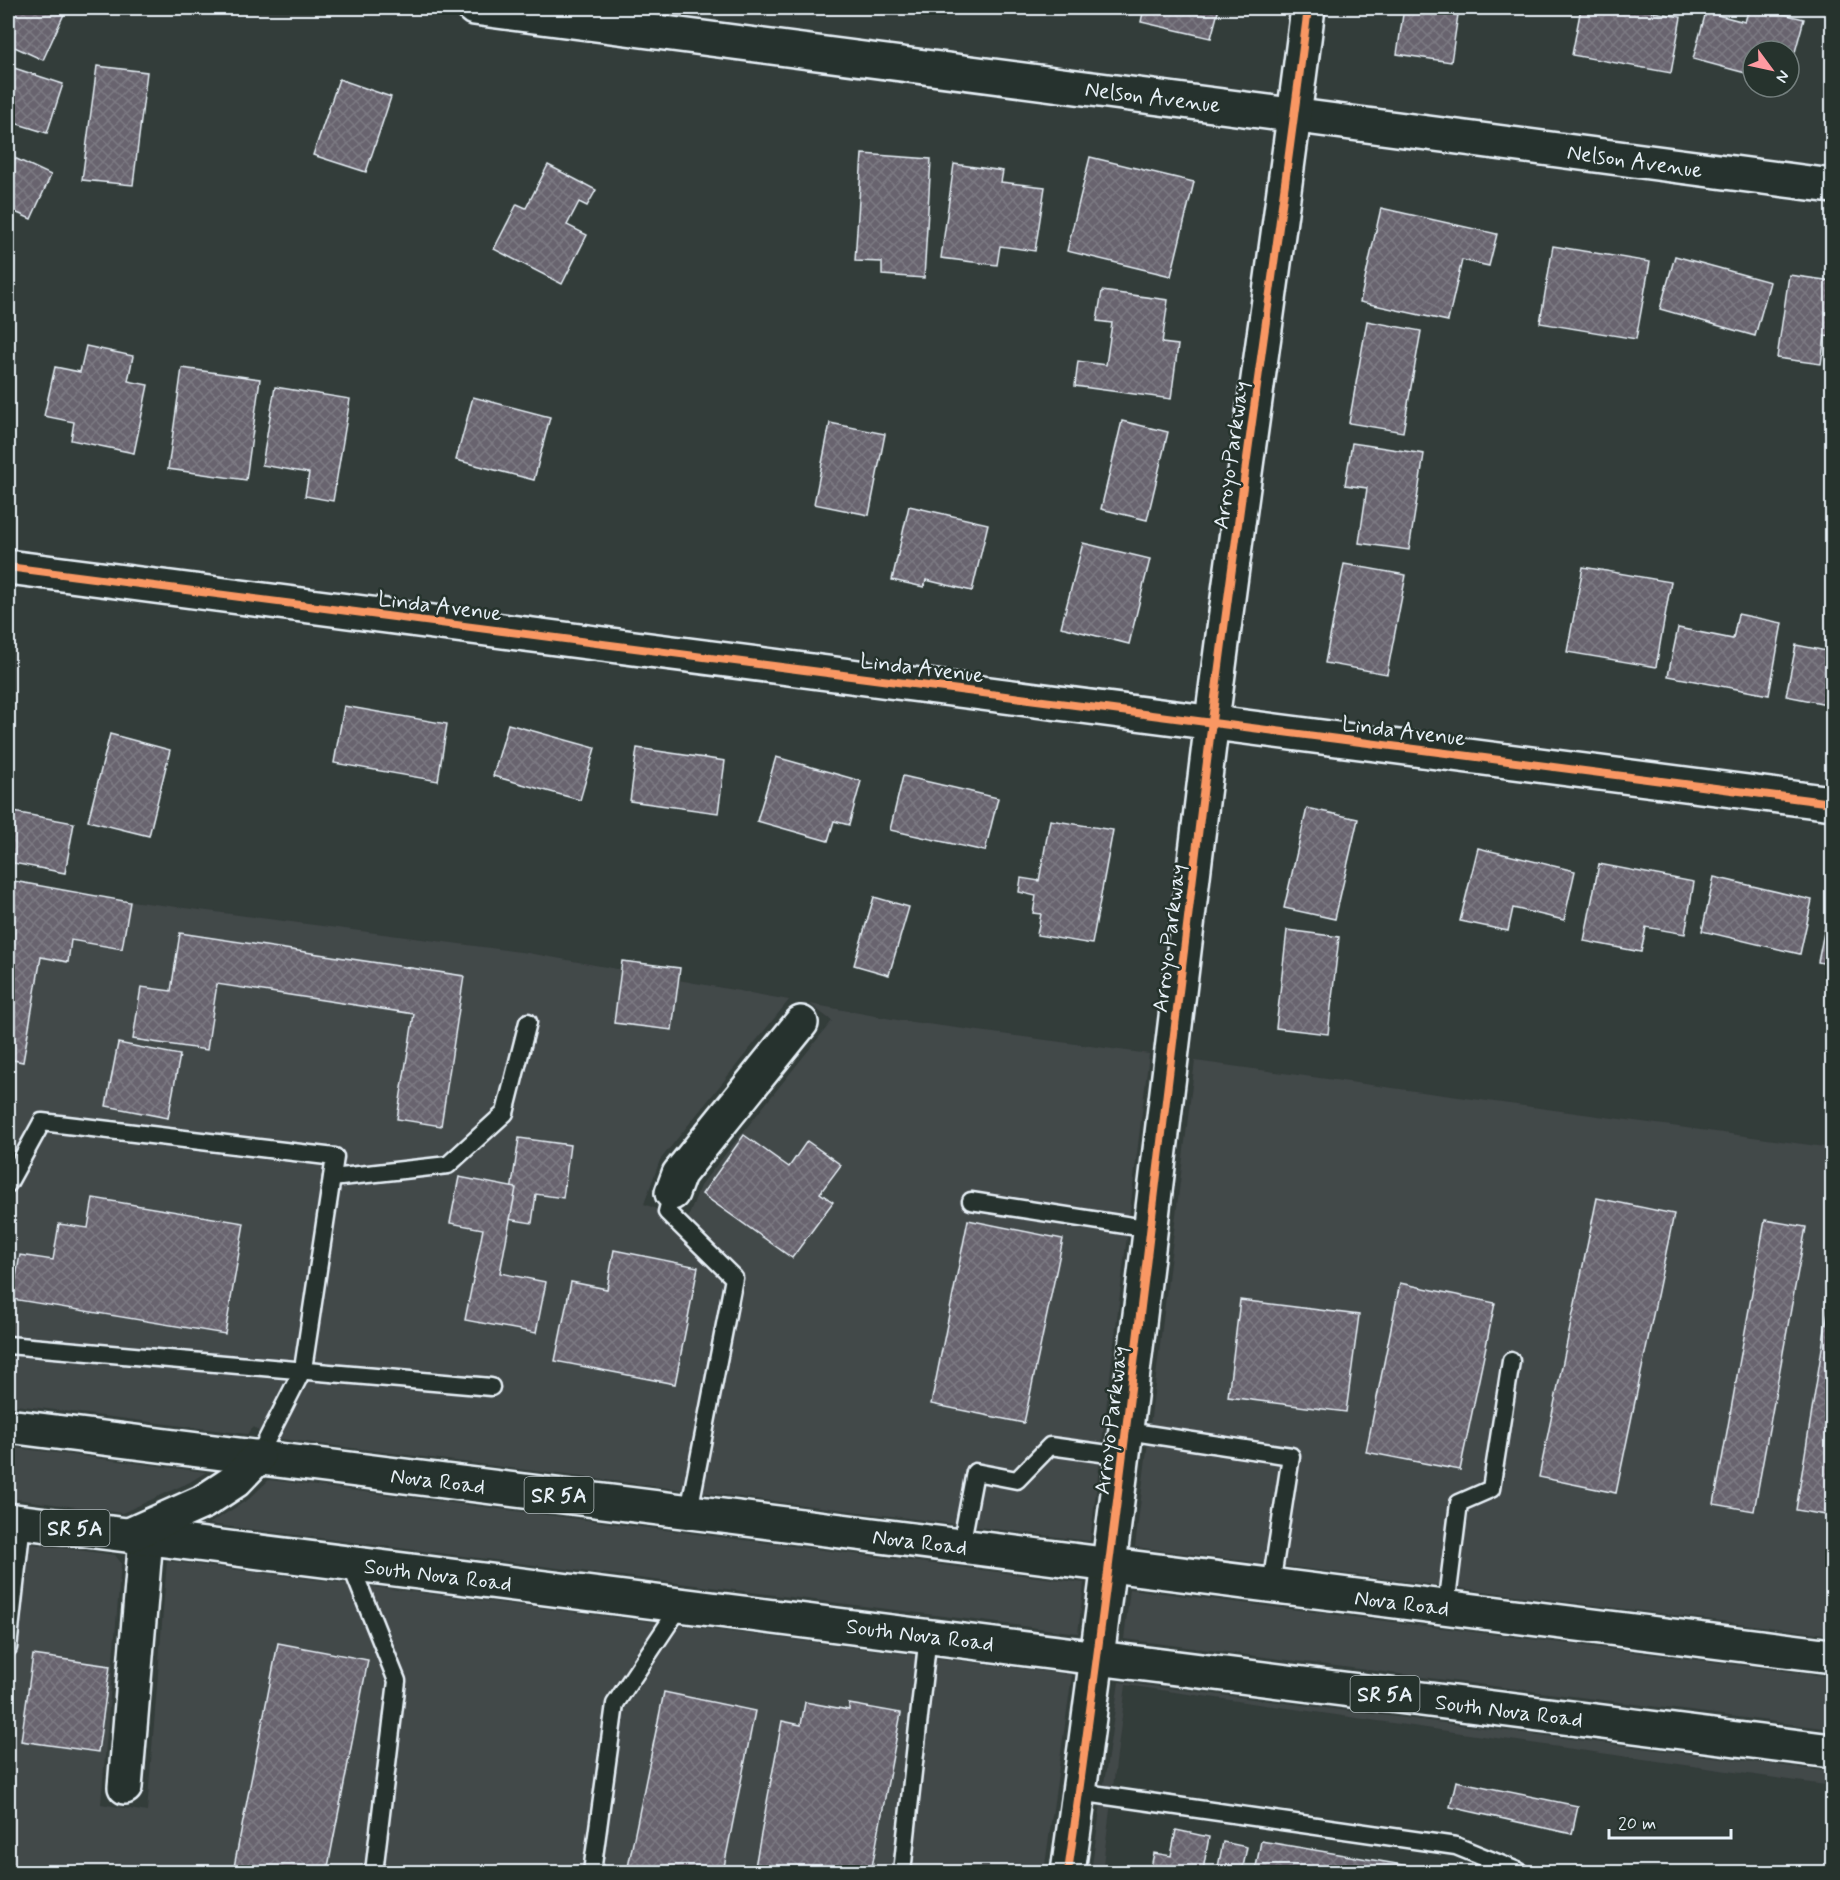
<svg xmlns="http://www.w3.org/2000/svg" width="1840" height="1880" font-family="Mynerve,sans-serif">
  <defs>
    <pattern id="building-cross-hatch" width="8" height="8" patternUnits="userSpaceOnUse" patternTransform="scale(1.5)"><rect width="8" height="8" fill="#67636e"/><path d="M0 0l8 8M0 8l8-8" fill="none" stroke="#7d7a83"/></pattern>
  </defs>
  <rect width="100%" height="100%" fill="#333d3a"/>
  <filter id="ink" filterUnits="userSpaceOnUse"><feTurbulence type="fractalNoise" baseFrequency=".0167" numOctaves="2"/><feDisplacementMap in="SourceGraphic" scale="12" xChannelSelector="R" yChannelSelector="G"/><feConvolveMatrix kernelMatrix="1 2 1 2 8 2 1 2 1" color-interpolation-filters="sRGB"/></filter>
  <g filter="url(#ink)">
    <g fill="#43484a">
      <path d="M8,885L528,953L789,1000L660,1160L644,1204L687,1221L700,1186L832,1021L810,1004L897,1020L1149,1054L1090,1541L266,1437L254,1427L247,1434L8,1404Z"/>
      <path d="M1195,1061L1832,1148V1635L1135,1547Z"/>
      <path d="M8,1447L206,1472L190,1482L122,1513L8,1498Z"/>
      <path d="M269,1480L1084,1583L1078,1633L209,1524L249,1499Z"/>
      <path d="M8,1541L115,1555L121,1563L101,1804L147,1812L167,1561L1072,1675L1044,1872H8Z"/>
      <path d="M1130,1589L1832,1677V1729L1124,1639Z"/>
      <path d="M1119,1682L1832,1772V1786L1126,1685L1102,1872H1091Z"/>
    </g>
    <g fill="url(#building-cross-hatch)" stroke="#e8f1f8" stroke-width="1.5">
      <path d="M8,8H55L65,12L43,60L8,44Z"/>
      <path d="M1144,8H1219L1211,38L1141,22Z"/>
      <path d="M1404,8H1459L1451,62L1397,54Z"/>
      <path d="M1581,8H1631L1681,17L1671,73L1572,55Z"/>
      <path d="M1749,8H1759L1804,19L1789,74V51H1753V75L1693,59L1706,12L1745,22Z"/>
      <path d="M8,66L63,84L47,133L8,121Z"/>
      <path d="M97,66L147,72L133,185L82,180Z"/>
      <path d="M339,79L391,97L366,172L313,155Z"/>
      <path d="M862,154L931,159L924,278L882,275V262L855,261Z"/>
      <path d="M8,155L51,175L31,219L8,209Z"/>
      <path d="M1090,157L1194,182L1171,276L1067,251Z"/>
      <path d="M954,164L1003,171L1001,182L1045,187L1035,251L1000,246L997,265L941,258Z"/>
      <path d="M548,165L596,190L587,206L579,202L567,225L587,235L562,284L494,249L517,204L526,208Z"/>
      <path d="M1381,208L1497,234L1489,266L1462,260L1448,321L1360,302Z"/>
      <path d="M1553,246L1650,262L1636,339L1540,323Z"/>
      <path d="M1675,256L1770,282L1755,336L1660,309Z"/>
      <path d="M1789,275L1832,281V337L1825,336L1821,364L1777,358Z"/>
      <path d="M1102,291L1168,300L1162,343L1178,345L1171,399L1075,386L1078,361L1106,365L1112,323L1097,321Z"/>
      <path d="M1367,321L1421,331L1403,432L1349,423Z"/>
      <path d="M86,346L133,356L128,381L148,385L134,453L71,440L74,422L44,416L55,367L80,372Z"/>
      <path d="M182,368L260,379L246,480L168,469Z"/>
      <path d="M275,387L350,399L333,501L305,496L309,473L262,465Z"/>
      <path d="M473,397L550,417L534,480L456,460Z"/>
      <path d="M1122,421L1168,432L1147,520L1101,509Z"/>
      <path d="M830,423L885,434L869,515L814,504Z"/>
      <path d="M1352,443L1424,454L1409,550L1359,543L1367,488L1345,485Z"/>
      <path d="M909,506L988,524L972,591L926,580L924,587L892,580Z"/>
      <path d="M1083,543L1150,559L1129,644L1061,627Z"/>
      <path d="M1344,564L1406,575L1387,674L1325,663Z"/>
      <path d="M1583,567L1671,582L1656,667L1567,652Z"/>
      <path d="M1738,614L1782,623L1769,695L1668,676L1678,628L1733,639Z"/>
      <path d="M1796,645L1832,652V705L1786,696Z"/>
      <path d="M344,706L447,724L438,781L334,763Z"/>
      <path d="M508,724L595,748L580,800L493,776Z"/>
      <path d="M110,734L170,750L149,836L88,821Z"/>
      <path d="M637,748L725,761L718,813L630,801Z"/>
      <path d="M776,757L861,781L849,825L834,821L828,841L757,821Z"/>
      <path d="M903,776L998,798L985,851L890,830Z"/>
      <path d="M1307,808L1358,819L1335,919L1284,908Z"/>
      <path d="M8,811L74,823L65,873L8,862Z"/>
      <path d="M1050,820L1113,830L1092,944L1037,935L1041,914L1033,913L1036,896L1019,892L1021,878L1039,881Z"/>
      <path d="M1478,848L1575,871L1564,920L1513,908L1508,931L1460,921Z"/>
      <path d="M1599,864L1694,882L1685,934L1646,927L1641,952L1584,941Z"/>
      <path d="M1714,877L1812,900L1800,954L1702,931Z"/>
      <path d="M8,880L130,902L122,949L71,940L68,962L41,957L23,1062L8,1059Z"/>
      <path d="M874,897L909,907L889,975L854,965Z"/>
      <path d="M1831,897H1832V965L1818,962Z"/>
      <path d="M1287,930L1339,937L1328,1034L1276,1028Z"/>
      <path d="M180,933L464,976L441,1126L397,1119L414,1014L217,984L207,1050L133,1039L141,987L171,991Z"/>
      <path d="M622,961L680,968L672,1030L614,1023Z"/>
      <path d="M118,1043L180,1055L168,1118L106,1106Z"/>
      <path d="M744,1135L789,1167L807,1141L841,1165L820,1193L833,1202L792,1258L702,1194Z"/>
      <path d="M519,1138L570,1145L563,1198L536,1194L532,1223L507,1219Z"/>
      <path d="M459,1177L516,1188L500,1273L546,1282L536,1333L465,1320L483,1229L450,1223Z"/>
      <path d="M93,1198L244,1223L225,1334L12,1299L20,1255L53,1260L59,1224L88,1228Z"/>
      <path d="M1597,1198L1674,1214L1616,1493L1539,1477Z"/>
      <path d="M968,1220L1063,1239L1024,1423L931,1404Z"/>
      <path d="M1765,1220L1806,1227L1754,1511L1714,1504Z"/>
      <path d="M614,1250L698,1267L675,1384L555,1361L571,1282L607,1289Z"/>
      <path d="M1400,1283L1495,1303L1460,1470L1366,1452Z"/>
      <path d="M1832,1286V1516L1796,1510Z"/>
      <path d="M1240,1300L1359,1315L1346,1412L1228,1397Z"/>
      <path d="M278,1643L368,1660L327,1872H233Z"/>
      <path d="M33,1655L110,1666L98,1752L21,1741Z"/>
      <path d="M664,1692L755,1711L723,1872H627Z"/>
      <path d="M805,1702L849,1710V1704L901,1713L871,1872H754L782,1721L801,1725Z"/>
      <path d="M1456,1781L1578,1806L1572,1834L1450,1807Z"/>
      <path d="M1176,1830L1209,1837L1203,1870L1216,1872H1150L1154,1853L1171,1856Z"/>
      <path d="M1261,1841L1444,1872H1255Z"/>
      <path d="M1223,1842L1247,1847L1242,1872H1217Z"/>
    </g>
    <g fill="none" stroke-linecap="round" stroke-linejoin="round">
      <g stroke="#e8f1f8" stroke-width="21">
        <g id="lane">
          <path d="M332,1178L448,1165L505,1113L528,1022"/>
          <path d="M8,1184L42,1122L335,1157L303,1369L258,1457"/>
          <path d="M672,1193L667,1212L734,1278L689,1511"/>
          <path d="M971,1201L1151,1229"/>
          <path d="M8,1345L491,1387"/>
          <path d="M1127,1431L1291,1456L1271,1585"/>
          <path d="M961,1546L975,1472L1017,1480L1050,1446L1123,1456"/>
          <path d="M350,1563L397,1681L374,1872"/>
          <path d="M1446,1607L1459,1503L1491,1489L1511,1361"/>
          <path d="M8,1648L22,1522"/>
          <path d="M1079,1792L1456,1846L1520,1872"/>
          <path d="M592,1872L615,1704L681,1605"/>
          <path d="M902,1872L928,1635"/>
        </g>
      </g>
      <g stroke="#e8f1f8" stroke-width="38">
        <g id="street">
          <path d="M474,8L1832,186"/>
          <path d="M8,567L1832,803"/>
          <path d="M672,1193L679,1174L801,1023"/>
          <path d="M125,1787L146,1537"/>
          <path d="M1068,1872C1121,1492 1164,1110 1211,729C1241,488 1278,248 1308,8"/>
        </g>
      </g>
      <g stroke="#e8f1f8" stroke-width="38">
        <g id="primary">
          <path d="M8,1426L1832,1656"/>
          <path d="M8,1520L1832,1751"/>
          <path d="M129,1535L203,1502L235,1481L258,1457"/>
        </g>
      </g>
      <use href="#lane" stroke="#26332d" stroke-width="16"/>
      <use href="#street" stroke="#26332d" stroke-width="33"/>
      <use href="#primary" stroke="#26332d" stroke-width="33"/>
      <g stroke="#26332d" stroke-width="11">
        <g id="cycleway">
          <path d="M8,567L1832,803"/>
          <path d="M1068,1872C1121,1492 1164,1110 1211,729C1241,488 1278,248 1308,8"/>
        </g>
      </g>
      <use href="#cycleway" stroke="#f99763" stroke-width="8"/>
    </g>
  </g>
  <g text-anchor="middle" stroke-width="5" stroke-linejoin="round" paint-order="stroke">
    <g fill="#26332d" stroke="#aeb8bb" stroke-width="1.5">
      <rect x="524.5" y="1477" width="69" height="36" rx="4.5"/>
      <rect x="40.5" y="1510" width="69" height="36" rx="4.5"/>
      <rect x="1350.5" y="1676" width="69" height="36" rx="4.5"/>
    </g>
    <g font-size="21" font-weight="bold" fill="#e8f1f8">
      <text x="559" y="1502">SR 5A</text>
      <text x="75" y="1535">SR 5A</text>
      <text x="1385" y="1701">SR 5A</text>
    </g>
    <g font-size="22" fill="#e8f1f8" stroke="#26332d">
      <text transform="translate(1153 96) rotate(7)" y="8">Nelson Avenue</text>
      <text transform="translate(1635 160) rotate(8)" y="8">Nelson Avenue</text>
      <text transform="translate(1230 455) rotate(-82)" y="8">Arroyo Parkway</text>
      <text transform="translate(440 605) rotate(7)" y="8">Linda Avenue</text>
      <text transform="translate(922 667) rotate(7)" y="8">Linda Avenue</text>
      <text transform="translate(1404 730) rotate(7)" y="8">Linda Avenue</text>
      <text transform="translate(1168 938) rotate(-83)" y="8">Arroyo Parkway</text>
      <text transform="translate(1110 1420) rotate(-83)" y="8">Arroyo Parkway</text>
      <text transform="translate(438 1480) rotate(7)" y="8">Nova Road</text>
      <text transform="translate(920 1541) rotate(7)" y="8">Nova Road</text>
      <text transform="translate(438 1574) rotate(7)" y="8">South Nova Road</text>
      <text transform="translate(1402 1602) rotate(7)" y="8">Nova Road</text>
      <text transform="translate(920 1634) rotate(7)" y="8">South Nova Road</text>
      <text transform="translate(1509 1710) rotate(7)" y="8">South Nova Road</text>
    </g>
  </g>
  <rect width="1840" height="1880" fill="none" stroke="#26332d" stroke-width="30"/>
  <rect x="15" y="15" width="1810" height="1850" fill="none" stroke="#e8f1f8" stroke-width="2" filter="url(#ink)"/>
  <g transform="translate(1771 69) rotate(123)"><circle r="28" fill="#26332d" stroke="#747f7e" stroke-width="1.5"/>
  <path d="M0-4.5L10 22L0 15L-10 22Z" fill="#ff9aa2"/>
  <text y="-9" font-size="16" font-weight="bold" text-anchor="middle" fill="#e8f1f8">N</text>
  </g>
  <path d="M1609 1829v9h122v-9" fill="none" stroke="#e8f1f8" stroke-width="3"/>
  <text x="1618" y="1829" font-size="18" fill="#e8f1f8" stroke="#26332d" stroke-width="4.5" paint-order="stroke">20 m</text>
</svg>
